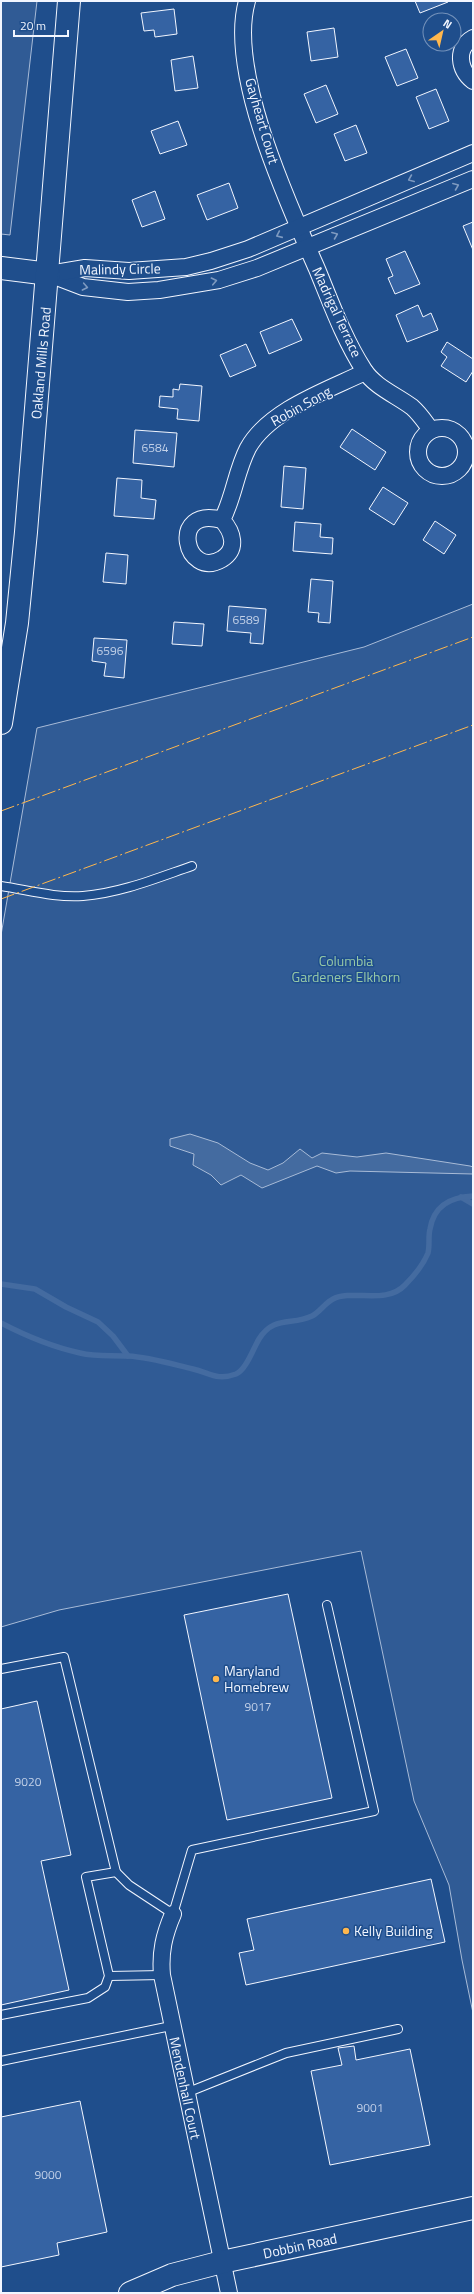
<svg xmlns="http://www.w3.org/2000/svg" width="474" height="2294" font-family="'Titillium Web',sans-serif">
  <rect width="100%" height="100%" fill="#1f4e8c"/>
  <g fill="#305b95" stroke="#a8bbd7">
    <path d="M1,1H37L10,235L1,234Z"/>
    <path d="M473,604V2013L462,1960L449,1885L414,1801L361,1551L59,1610L1,1627V935L37,728L364,647Z"/>
  </g>
  <path fill="#446ba0" stroke="#a8bbd7" d="M190,1134L218,1143L250,1163L268,1170L283,1163L300,1149L312,1158L322,1153L357,1157L386,1153L470,1166L473,1167V1174L350,1171L336,1173L317,1166L262,1188L241,1175L221,1185L211,1175L193,1165L194,1154L170,1146V1139Z"/>
  <g fill="none" stroke-linecap="round" stroke-linejoin="round">
    <g stroke="#446ba0" stroke-width="5.5">
      <path d="M461,1197L473,1204"/>
      <path d="M1,1284L35,1289L66,1307L98,1322L113,1336L128,1356"/>
      <path d="M1,1323C26,1336 52,1347 80,1353C96,1357 111,1355 128,1356C149,1357 172,1364 193,1369C210,1373 217,1381 236,1374C246,1370 253,1349 259,1339C274,1315 292,1326 312,1316C320,1312 325,1303 333,1299C353,1289 386,1305 405,1285C414,1276 423,1265 428,1253C430,1245 428,1236 430,1229C434,1205 451,1197 473,1196"/>
    </g>
  </g>
  <g fill="#3563a3" stroke="#f2f6ff">
    <path d="M415,1H447L448,2L420,13Z"/>
    <path d="M174,9L177,34L155,37L154,30L144,31L141,13Z"/>
    <path d="M334,28L338,57L311,61L307,32Z"/>
    <path d="M406,49L418,78L397,86L385,57Z"/>
    <path d="M193,56L198,88L175,91L171,60Z"/>
    <path d="M326,85L338,114L316,123L304,94Z"/>
    <path d="M436,89L449,121L429,129L416,97Z"/>
    <path d="M178,121L187,145L160,154L151,131Z"/>
    <path d="M356,125L367,153L345,161L334,134Z"/>
    <path d="M229,183L238,208L207,220L197,195Z"/>
    <path d="M155,191L165,219L142,227L132,200Z"/>
    <path d="M473,222V250L463,226Z"/>
    <path d="M405,251L420,284L395,294L388,278L393,276L386,259Z"/>
    <path d="M418,305L423,317L431,313L438,330L407,342L396,315Z"/>
    <path d="M292,319L302,340L269,354L260,332Z"/>
    <path d="M447,342L473,359V371L466,382L441,366L447,357L441,352Z"/>
    <path d="M246,344L256,366L230,377L220,355Z"/>
    <path d="M180,384L202,386L199,421L177,419L178,409L159,407L160,396L173,397V389L179,390Z"/>
    <path d="M352,429L386,452L375,470L340,447Z"/>
    <path d="M135,430L177,433L174,467L133,463Z"/>
    <path d="M284,466L306,468L303,509L281,507Z"/>
    <path d="M117,478L142,480L141,498L156,500L154,519L114,516Z"/>
    <path d="M383,487L408,503L394,525L369,509Z"/>
    <path d="M435,521L456,535L444,554L423,540Z"/>
    <path d="M295,522L321,524L320,537L333,538L332,554L293,551Z"/>
    <path d="M106,553L128,555L126,584L103,582Z"/>
    <path d="M311,579L333,581L330,623L318,622L319,613L308,612Z"/>
    <path d="M229,606L266,609L263,644L250,643L251,633L227,631Z"/>
    <path d="M174,622L204,624L202,646L172,644Z"/>
    <path d="M94,638L127,640L124,678L104,676L106,663L92,661Z"/>
    <path d="M288,1594L332,1798L227,1820L184,1615Z"/>
    <path d="M37,1701L71,1855L41,1861L69,1990L1,2005V1709Z"/>
    <path d="M431,1879L445,1942L246,1985L239,1953L254,1950L247,1919Z"/>
    <path d="M354,2046L356,2060L410,2049L430,2145L330,2165L311,2071L342,2065L338,2048Z"/>
    <path d="M80,2101L107,2232L57,2243L59,2255L1,2267V2117Z"/>
  </g>
  <g fill="none" stroke-linecap="round" stroke-linejoin="round">
    <g stroke="#f2f6ff" stroke-width="10">
      <g id="lane">
        <path d="M1,886C28,890 55,898 83,896C121,893 157,878 192,866"/>
        <path d="M1,1669L64,1657L116,1872L86,1877L109,1976L105,1987L88,1998L1,2015"/>
        <path d="M116,1872L129,1885L173,1914L192,1850L374,1811L327,1605"/>
        <path d="M109,1976L162,1975"/>
        <path d="M1,2061L171,2026"/>
        <path d="M186,2093L286,2053L398,2029"/>
      </g>
    </g>
    <g stroke="#f2f6ff" stroke-width="18">
      <g id="street">
        <path d="M247,1C227,71 288,203 317,269C331,303 344,339 364,370C375,387 396,395 412,407C420,414 425,422 431,430"/>
        <path d="M473,38C455,48 459,70 473,81"/>
        <path d="M49,274L83,287L128,292L159,290L219,280L257,268L473,179"/>
        <path d="M49,274L85,268L129,271L186,267L211,261L248,249L473,153"/>
        <circle cx="442" cy="452" r="24"/>
        <path d="M222,520C168,505 185,581 222,559C238,549 233,532 222,520C234,497 236,471 248,448C269,410 328,390 365,372"/>
        <path d="M173,1914C164,1935 160,1952 162,1975L229,2293"/>
      </g>
    </g>
    <g stroke="#f2f6ff" stroke-width="24">
      <g id="secondary">
        <path d="M1,268L49,274"/>
        <path d="M1,723L17,623L26,532L69,1"/>
        <path d="M130,2293L172,2275L222,2262L473,2208"/>
      </g>
    </g>
    <use href="#lane" stroke="#1f4e8c" stroke-width="8"/>
    <use href="#street" stroke="#1f4e8c" stroke-width="16"/>
    <use href="#secondary" stroke="#1f4e8c" stroke-width="22"/>
    <g stroke="#ffb74d" stroke-width="1" stroke-dasharray="14 3 2 3" stroke-linecap="butt">
      <path d="M1,811L473,637"/>
      <path d="M1,899L473,725"/>
    </g>
  </g>
  <defs><path id="oneway-chevron" d="M-2-3.5L2.5 0L-2 3.5" fill="none" stroke-width="1.6" stroke-linecap="round" stroke-linejoin="round"/></defs>
  <g stroke="#7e9ac0">
    <use href="#oneway-chevron" transform="translate(411 179) rotate(157)"/>
    <use href="#oneway-chevron" transform="translate(456 186) rotate(-22)"/>
    <use href="#oneway-chevron" transform="translate(279 235) rotate(156)"/>
    <use href="#oneway-chevron" transform="translate(335 235) rotate(-22)"/>
    <use href="#oneway-chevron" transform="translate(214 281) rotate(-12)"/>
    <use href="#oneway-chevron" transform="translate(85 287) rotate(11)"/>
  </g>
  <g fill="#ffb74d" stroke="#1f4e8c" stroke-width="1.5">
    <circle cx="216" cy="1679" r="4"/>
    <circle cx="346" cy="1931" r="4"/>
  </g>
  <g text-anchor="middle" stroke-width="3" stroke-linejoin="round" paint-order="stroke">
    <g font-size="12" fill="#c3d1e8">
      <text x="155" y="452">6584</text>
      <text x="246" y="624">6589</text>
      <text x="110" y="655">6596</text>
      <text x="258" y="1711">9017</text>
      <text x="28" y="1786">9020</text>
      <text x="370" y="2112">9001</text>
      <text x="48" y="2179">9000</text>
    </g>
    <g font-size="14" fill="#f2f6ff" stroke="#1f4e8c">
      <text transform="translate(262 121) rotate(74)" y="5">Gayheart Court</text>
      <text transform="translate(120 269) rotate(-1)" y="5">Malindy Circle</text>
      <text transform="translate(337 312) rotate(65)" y="5">Madrigal Terrace</text>
      <text transform="translate(41 363) rotate(-85)" y="5">Oakland Mills Road</text>
      <text transform="translate(301 406) rotate(-29)" y="5">Robin Song</text>
      <text transform="translate(185 2088) rotate(78)" y="5">Mendenhall Court</text>
      <text transform="translate(300 2246) rotate(-12)" y="5">Dobbin Road</text>
    </g>
    <g font-size="14" fill="#97c8a6" stroke="#1f4e8c">
      <text x="346" y="966">Columbia<tspan x="346" dy="16">Gardeners Elkhorn</tspan></text>
    </g>
    <g font-size="14" fill="#f2f6ff" stroke="#1f4e8c" text-anchor="start">
      <text x="224" y="1676">Maryland<tspan x="224" dy="16">Homebrew</tspan></text>
      <text x="354" y="1936">Kelly Building</text>
    </g>
  </g>
  <rect width="474" height="2294" fill="none" stroke="#f2f6ff" stroke-width="4"/>
  <g transform="translate(442 32) rotate(34)"><circle r="19" fill="#1f4e8c" stroke="#7391ba"/>
  <path d="M0-3L7 15L0 10L-7 15Z" fill="#ffb74d"/>
  <text y="-6" font-size="11" font-weight="bold" text-anchor="middle" fill="#f2f6ff">N</text>
  </g>
  <path d="M14 30v6h54v-6" fill="none" stroke="#f2f6ff" stroke-width="2"/>
  <text x="20" y="30" font-size="12" fill="#f2f6ff" stroke="#1f4e8c" stroke-width="3" paint-order="stroke">20 m</text>
</svg>
